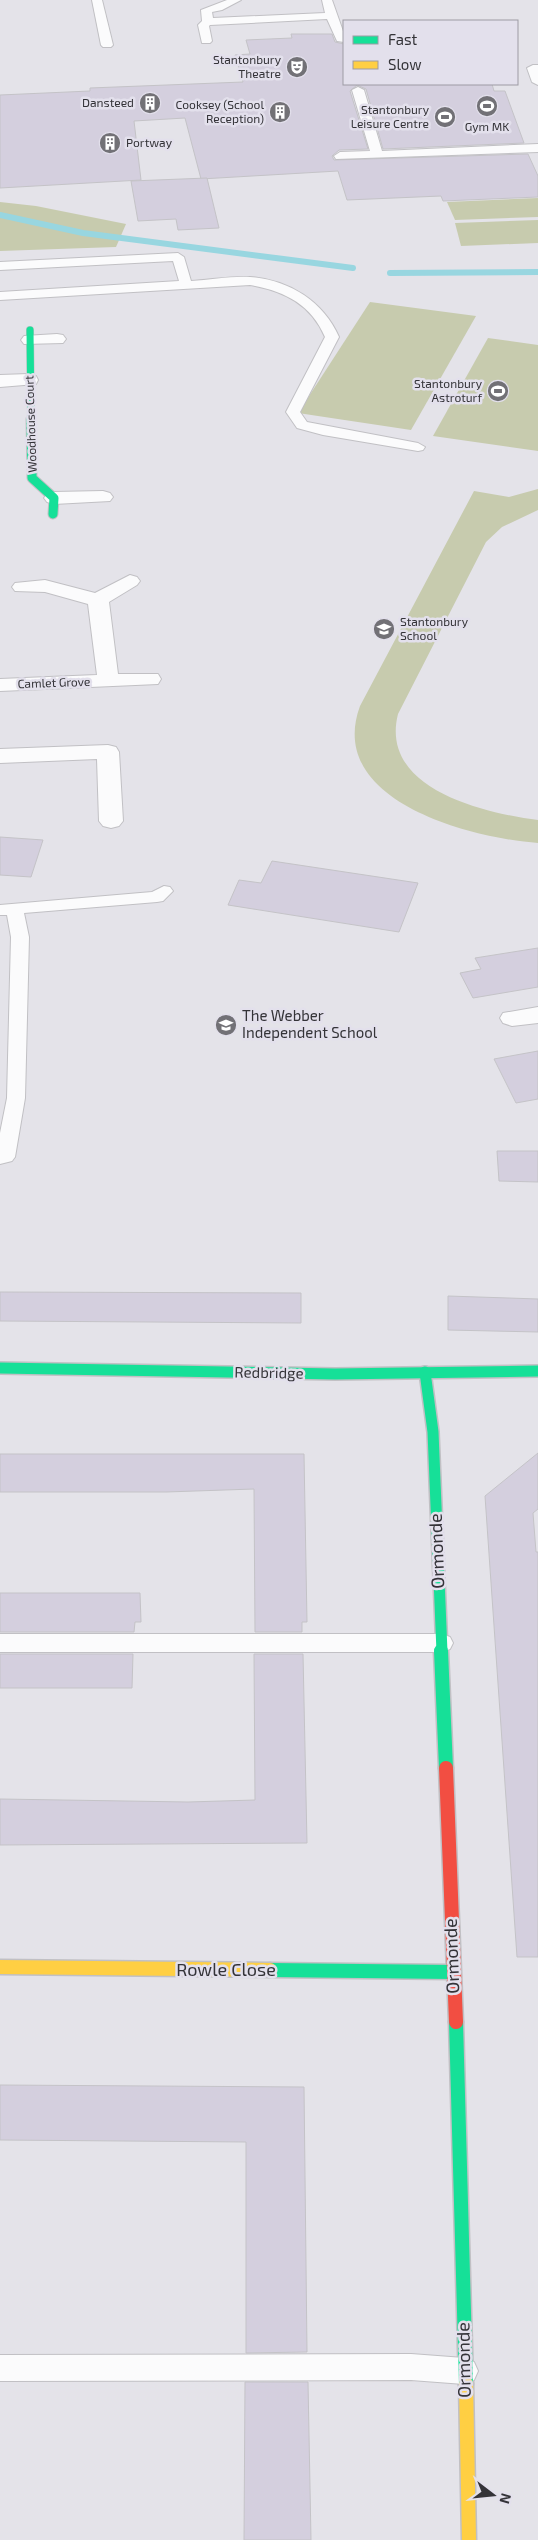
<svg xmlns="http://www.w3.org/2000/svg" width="538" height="2540" font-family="'Exo 2',sans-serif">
  <rect width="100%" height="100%" fill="#e4e3e9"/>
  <g fill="#c7cbae">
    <path d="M538,198V217L455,220L447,202Z"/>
    <path d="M0,202L36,206L126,224L116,247L0,251Z"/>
    <path d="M538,220V243L461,246L455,223Z"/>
    <path d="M370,302L476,316L411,430L298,413Z"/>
    <path d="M488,338L538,345V451L433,436Z"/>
    <path d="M538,489V510L502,527L486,542L398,714C379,789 484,813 538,820V843C471,838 325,801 360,706L474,491L509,497Z"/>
  </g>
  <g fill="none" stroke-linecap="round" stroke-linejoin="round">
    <g stroke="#98d6e0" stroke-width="6">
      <path d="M0,215L83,233L353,268"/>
      <path d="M390,273L538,272"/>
    </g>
  </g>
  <g fill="#d4cfde" stroke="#c4c3c7">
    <path d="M291,34H332L335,42L344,44V84H492L494,91H505L524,143L383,149L366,89L357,85L350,91L368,149L339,150L332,156L334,160L528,154L538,176V197L443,201L441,196L347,200L338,171L201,179L185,118L134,121L141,180L0,188V95L90,91V88L243,82L235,55L250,54L246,40L292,38Z"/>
    <path d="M207,178L219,228L178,230L176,219L138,221L131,181Z"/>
    <path d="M0,837L43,840L31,877L0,875Z"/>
    <path d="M272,861L418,883L399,932L228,905L239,880L261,883Z"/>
    <path d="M538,948V987L473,998L460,973L481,969L475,958Z"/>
    <path d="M538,1051V1099L516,1103L494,1059Z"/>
    <path d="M497,1151H538V1182L499,1181Z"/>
    <path d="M0,1292L301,1293V1323L0,1321Z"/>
    <path d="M448,1296L538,1299V1332L448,1330Z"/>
    <path d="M538,1453V1509L533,1513L536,1552H538V1957H517L485,1496Z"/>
    <path d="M0,1454H304L307,1622H302V1632H255L254,1489L166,1492H0Z"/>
    <path d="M0,1593H140L141,1622H135L134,1632H0Z"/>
    <path d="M0,1654H133L132,1688H0Z"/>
    <path d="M254,1654H303L307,1843L0,1845V1799L188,1802L255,1800Z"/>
    <path d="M0,2085L304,2087L307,2352L246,2353V2142L0,2140Z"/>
    <path d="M245,2382H308L311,2540H244Z"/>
  </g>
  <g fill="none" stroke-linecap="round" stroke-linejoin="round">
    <g stroke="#c1c0c4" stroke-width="2">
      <g id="lane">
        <path d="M92,0H102L113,45L111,47H103L101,45Z"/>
        <path d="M227,0H241L222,10L212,12L213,18L325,13L322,0H332L344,34V42L337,41L327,19L210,25L209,26L212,41L210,43H202L198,25L202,21L201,10Z"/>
        <path d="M533,65H538V85L532,82L527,68Z"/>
        <path d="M358,87L364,90L382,151L538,144V152L336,159L334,156L340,152L370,151L352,90Z"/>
        <path d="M178,253L184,257L191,281C210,280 231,276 250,277C289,280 323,301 339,337L300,412L307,422L418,443L425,447L423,450L418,451L323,435L297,428L286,412L325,337C311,304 284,291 250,285L0,300V292L179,281L173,261L0,270V262Z"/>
        <path d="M164,886L170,887L173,891L163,901L157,902L24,913L29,937L25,1098L15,1157L12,1161L0,1164V1133L7,1098L11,937L7,915H0V905L152,892Z"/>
        <path d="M0,1634H442L450,1637L453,1643L450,1649L442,1652H0Z"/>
        <path d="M411,2354L464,2358L474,2362L478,2371L474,2380L464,2384L411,2380L0,2381V2355Z"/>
      </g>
    </g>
    <g stroke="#c1c0c4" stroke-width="2">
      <g id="street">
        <path d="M57,334L63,335L66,339L63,343L24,344L21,340L24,336Z"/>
        <path d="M29,374L36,376L38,380L36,384L0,387V375Z"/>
        <path d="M103,491L110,493L113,497L110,501L54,504L47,502L44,498L47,494L54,492Z"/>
        <path d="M130,575L137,577L140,581L137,585L109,602L118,674H158L161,679L158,684L0,691V679L97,675L88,604L45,592L15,591L12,587L15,583L45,580L95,593Z"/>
        <path d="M108,745L116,747L119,752L123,821L119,826L111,828L103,826L99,821L97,759L0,763V749Z"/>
        <path d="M538,1007V1023L512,1026L503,1023L500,1018L503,1013Z"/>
      </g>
    </g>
    <g stroke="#c1c0c4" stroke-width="8">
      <path id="fast-far3" d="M30,330L31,420"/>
    </g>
    <g stroke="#c1c0c4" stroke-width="11">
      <path id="fast-far2" d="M31,419L32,478L54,498L53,514"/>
    </g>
    <g stroke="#c1c0c4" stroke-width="14">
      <g id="fast-far1">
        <path d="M0,1368L335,1374L538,1371"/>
        <path d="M425,1372L433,1432L442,1652"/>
      </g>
    </g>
    <g stroke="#c1c0c4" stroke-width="17">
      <g id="fast">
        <path d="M441,1651L446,1768"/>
        <path d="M270,1970L452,1972"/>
        <path d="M456,2022L466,2384"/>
      </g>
    </g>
    <g stroke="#c1c0c4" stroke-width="17">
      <g id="slow">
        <path d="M0,1967L270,1970"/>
        <path d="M466,2384L469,2540"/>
      </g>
    </g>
    <g stroke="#c1c0c4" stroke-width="17">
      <path id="jam" d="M446,1768L456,2022"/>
    </g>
    <use href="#lane" fill="#fbfbfc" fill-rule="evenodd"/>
    <use href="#street" fill="#fbfbfc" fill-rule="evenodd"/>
    <use href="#fast-far3" stroke="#16e098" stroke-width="7"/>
    <use href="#fast-far2" stroke="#16e098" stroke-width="9"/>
    <use href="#fast-far1" stroke="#16e098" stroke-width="11"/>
    <use href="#fast" stroke="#16e098" stroke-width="14"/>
    <use href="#slow" stroke="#ffcf43" stroke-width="14"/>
    <use href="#jam" stroke="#f24e42" stroke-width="14"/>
  </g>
  <defs>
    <g id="theatre-disc" transform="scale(1.125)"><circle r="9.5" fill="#727176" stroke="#e3e0ec"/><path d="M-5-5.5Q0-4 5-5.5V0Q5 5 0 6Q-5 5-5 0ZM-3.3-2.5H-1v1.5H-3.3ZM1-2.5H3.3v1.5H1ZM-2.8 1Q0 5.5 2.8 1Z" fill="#fff"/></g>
    <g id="building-disc" transform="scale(1.125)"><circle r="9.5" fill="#727176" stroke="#e3e0ec"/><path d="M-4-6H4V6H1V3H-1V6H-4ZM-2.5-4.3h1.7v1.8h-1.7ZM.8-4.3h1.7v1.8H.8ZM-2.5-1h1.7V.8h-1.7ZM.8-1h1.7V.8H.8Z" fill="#fff"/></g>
    <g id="stadium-disc" transform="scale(1.125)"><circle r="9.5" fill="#727176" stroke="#e3e0ec"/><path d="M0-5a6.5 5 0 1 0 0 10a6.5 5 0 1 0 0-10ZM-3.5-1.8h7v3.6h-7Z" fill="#fff"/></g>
    <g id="school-disc" transform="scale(1.125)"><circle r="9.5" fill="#727176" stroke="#e3e0ec"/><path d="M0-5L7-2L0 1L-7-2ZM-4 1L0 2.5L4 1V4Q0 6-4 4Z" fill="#fff"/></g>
  </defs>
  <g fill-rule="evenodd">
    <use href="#theatre-disc" x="297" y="67"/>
    <use href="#building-disc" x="150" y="103"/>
    <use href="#stadium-disc" x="487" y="106"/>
    <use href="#building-disc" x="280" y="112"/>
    <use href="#stadium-disc" x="445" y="117"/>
    <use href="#building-disc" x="110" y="143"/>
    <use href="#stadium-disc" x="498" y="391"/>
    <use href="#school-disc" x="384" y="629"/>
    <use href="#school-disc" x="226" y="1025"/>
  </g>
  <g text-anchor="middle" stroke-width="5" stroke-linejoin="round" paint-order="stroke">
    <g font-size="12" fill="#343338" stroke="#e3e0ec" text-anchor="end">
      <text x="281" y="64">Stantonbury<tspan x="281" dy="14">Theatre</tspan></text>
      <text x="134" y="107">Dansteed</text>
      <text x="264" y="109">Cooksey (School<tspan x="264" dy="14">Reception)</tspan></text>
      <text x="429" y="114">Stantonbury<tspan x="429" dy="14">Leisure Centre</tspan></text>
      <text x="487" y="131" text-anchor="middle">Gym MK</text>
      <text x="126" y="147" text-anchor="start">Portway</text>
      <text x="482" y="388">Stantonbury<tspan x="482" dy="14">Astroturf</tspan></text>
      <text x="400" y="626" text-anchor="start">Stantonbury<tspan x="400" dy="14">School</tspan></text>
    </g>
    <g font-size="12" fill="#343338" stroke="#e3e0ec">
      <text transform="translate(31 424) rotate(-92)" y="4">Woodhouse Court</text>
      <text transform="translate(54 683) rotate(-2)" y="4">Camlet Grove</text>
    </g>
    <g font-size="15" fill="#343338" stroke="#e3e0ec" text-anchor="start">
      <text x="242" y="1021">The Webber<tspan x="242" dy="17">Independent School</tspan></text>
    </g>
    <g font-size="15" fill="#343338" stroke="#e3e0ec">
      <text transform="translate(269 1373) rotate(1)" y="5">Redbridge</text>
    </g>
    <g font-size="18" fill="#343338" stroke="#e3e0ec">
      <text transform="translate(437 1551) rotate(-92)" y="6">Ormonde</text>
      <text transform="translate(452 1956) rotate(-92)" y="6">Ormonde</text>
      <text x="226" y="1976">Rowle Close</text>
      <text transform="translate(464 2360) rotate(-91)" y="6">Ormonde</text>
    </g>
  </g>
  <rect x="343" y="20" width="175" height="65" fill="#e3e0ec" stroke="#9d9ba4"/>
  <rect x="353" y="36" width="25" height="8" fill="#16e098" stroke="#9d9ba4"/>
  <text x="388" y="45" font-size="15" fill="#343338">Fast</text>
  <rect x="353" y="61" width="25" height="8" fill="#ffcf43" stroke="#9d9ba4"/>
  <text x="388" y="70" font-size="15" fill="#343338">Slow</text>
  <g transform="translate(493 2495) rotate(106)" stroke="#e3e0ec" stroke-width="4" paint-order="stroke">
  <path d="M0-4L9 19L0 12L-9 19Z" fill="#343338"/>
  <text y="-8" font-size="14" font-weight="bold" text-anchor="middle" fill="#343338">N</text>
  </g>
</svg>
